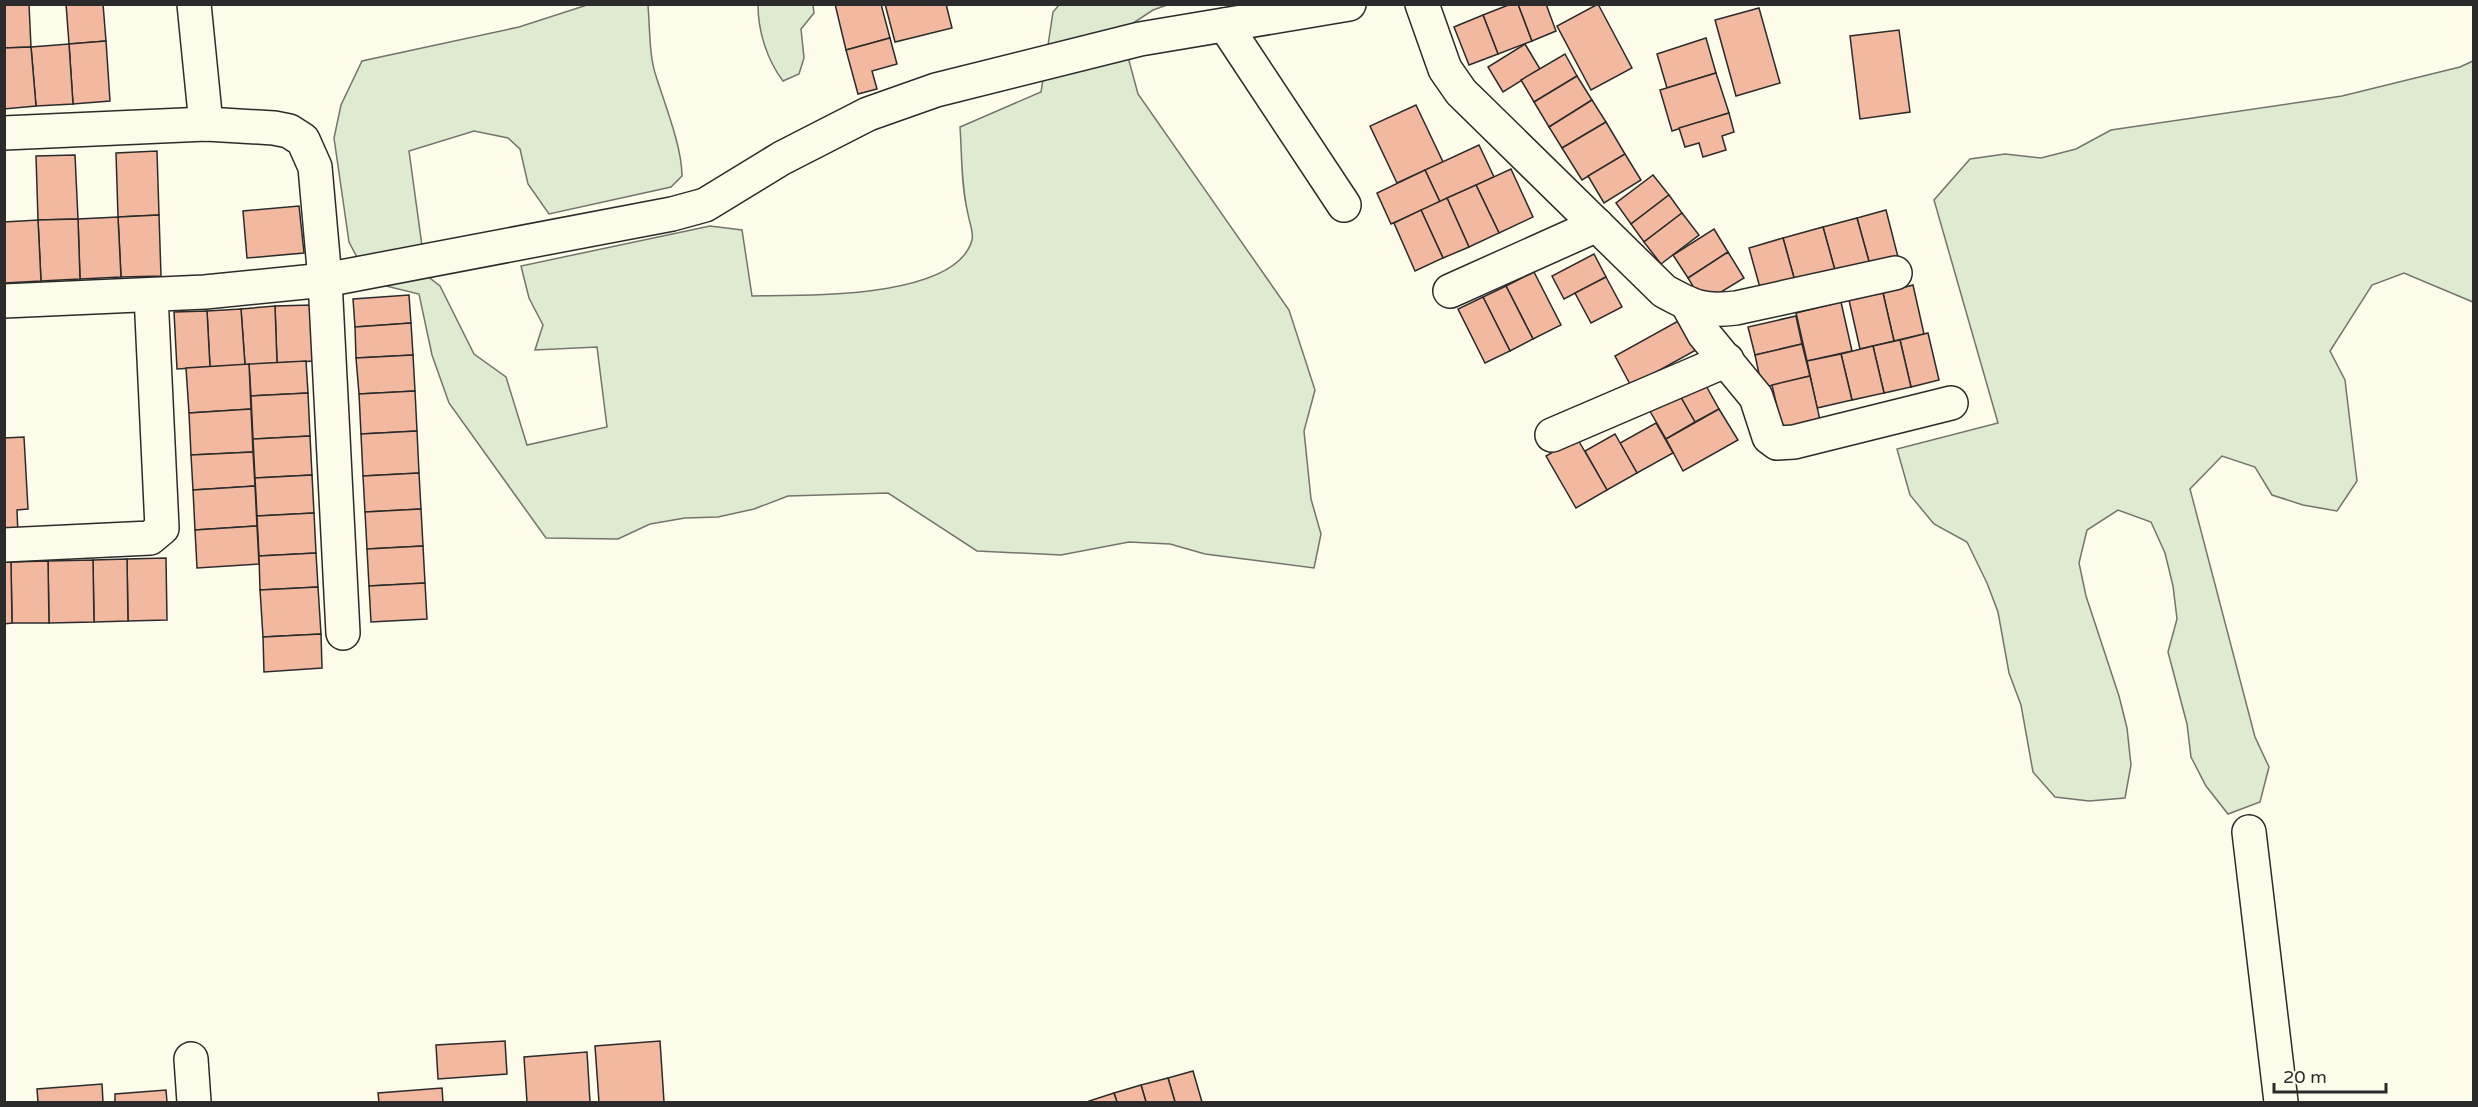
<svg xmlns="http://www.w3.org/2000/svg" width="2478" height="1107" font-family="'Varela Round',sans-serif">
  <rect width="100%" height="100%" fill="#fdfbea"/>
  <g fill="#deebd1" stroke="#74746e" stroke-width="1.5">
    <path d="M587,5H650L648,6C650,28 649,56 656,76C665,105 682,147 682,176L671,187L549,214L528,184L520,149L508,138L474,131L409,151L426,275L440,286L474,354L506,377L527,445L607,427L597,347L535,350L543,325L529,298L521,266L710,226L742,230L752,296C802,295 956,300 972,240C974,233 969,221 968,214C961,186 962,155 960,127L1041,92L1053,12L1059,5H1167L1153,10L1121,31L1138,94L1289,310L1315,390L1304,431L1311,499L1321,534L1314,568L1205,554L1170,544L1129,542L1061,555L977,551L888,493L788,496L754,509L718,517L685,518L650,524L618,539L546,538L449,403L432,355L419,294L370,282L349,242L334,138L341,105L362,61L519,27Z"/>
    <path d="M758,5H813L814,13L801,29L804,58L799,74L783,81C767,60 758,31 758,5Z"/>
    <path d="M2473,61V302L2404,273L2372,285L2330,351L2345,380L2357,481L2337,511L2303,505L2272,495L2255,467L2222,456L2190,489L2255,737L2269,767L2260,802L2228,814L2206,786L2191,757L2187,724L2168,652L2177,619L2173,586L2165,553L2151,522L2118,510L2087,530L2079,563L2086,596L2119,696L2127,728L2131,765L2125,798L2089,801L2055,797L2033,772L2021,705L2009,673L1998,612L1987,583L1967,542L1934,524L1910,495L1897,449L1998,423L1934,200L1970,159L2005,154L2041,158L2076,149L2111,130L2342,96L2460,67Z"/>
  </g>
  <g fill="#f2b8a0" stroke="#2b2b2b" stroke-width="1.5">
    <path d="M4,4H29L31,47L4,48Z"/>
    <path d="M66,4H103L106,41L69,44Z"/>
    <path d="M835,4H881L890,38L846,50Z"/>
    <path d="M885,4H946L952,28L895,42Z"/>
    <path d="M1511,4H1518L1532,41L1498,54L1483,15Z"/>
    <path d="M1518,4H1546L1556,31L1532,41Z"/>
    <path d="M1598,4L1632,68L1591,90L1557,26Z"/>
    <path d="M1759,8L1780,83L1736,96L1715,20Z"/>
    <path d="M1483,15L1498,54L1469,65L1454,27Z"/>
    <path d="M1899,30L1910,112L1860,119L1850,36Z"/>
    <path d="M890,38L897,64L872,71L877,89L858,94L846,50Z"/>
    <path d="M1706,38L1716,73L1667,88L1657,54Z"/>
    <path d="M106,41L110,101L73,104L69,44Z"/>
    <path d="M69,44L73,104L36,106L31,47Z"/>
    <path d="M1525,44L1540,69L1503,92L1488,67Z"/>
    <path d="M31,47L36,106L4,109V48Z"/>
    <path d="M1565,54L1577,76L1534,102L1521,80Z"/>
    <path d="M1716,73L1729,113L1672,131L1660,90Z"/>
    <path d="M1577,76L1592,100L1549,127L1534,102Z"/>
    <path d="M1592,100L1606,122L1562,148L1549,127Z"/>
    <path d="M1416,105L1443,162L1397,183L1370,126Z"/>
    <path d="M1729,113L1734,132L1722,136L1726,150L1703,157L1699,143L1685,147L1679,128Z"/>
    <path d="M1606,122L1625,154L1582,180L1562,148Z"/>
    <path d="M1479,145L1494,177L1440,202L1425,170Z"/>
    <path d="M157,151L159,215L118,217L116,153Z"/>
    <path d="M1625,154L1641,180L1604,203L1588,176Z"/>
    <path d="M75,155L78,219L38,220L36,156Z"/>
    <path d="M1511,169L1533,217L1499,233L1476,185Z"/>
    <path d="M1425,170L1440,202L1391,224L1377,193Z"/>
    <path d="M1653,175L1669,195L1631,224L1616,203Z"/>
    <path d="M1476,185L1499,233L1469,247L1447,198Z"/>
    <path d="M1669,195L1682,213L1644,242L1631,224Z"/>
    <path d="M1447,198L1469,247L1443,258L1421,210Z"/>
    <path d="M299,206L304,253L247,258L243,211Z"/>
    <path d="M1421,210L1443,258L1415,271L1394,223Z"/>
    <path d="M1886,210L1898,257L1870,265L1857,218Z"/>
    <path d="M1682,213L1699,235L1661,264L1644,242Z"/>
    <path d="M159,215L161,276L121,277L118,217Z"/>
    <path d="M118,217L121,277L80,279L78,219Z"/>
    <path d="M1857,218L1870,265L1836,274L1823,227Z"/>
    <path d="M78,219L80,279L41,281L38,220Z"/>
    <path d="M38,220L41,281L4,283V222Z"/>
    <path d="M1823,227L1836,274L1796,285L1783,238Z"/>
    <path d="M1714,229L1728,252L1688,278L1673,255Z"/>
    <path d="M1783,238L1796,285L1762,295L1749,248Z"/>
    <path d="M1728,252L1744,278L1703,303L1688,278Z"/>
    <path d="M1594,254L1606,277L1564,299L1552,276Z"/>
    <path d="M1534,272L1561,325L1533,339L1506,286Z"/>
    <path d="M1606,277L1622,307L1591,323L1575,293Z"/>
    <path d="M1913,285L1924,334L1894,341L1883,293Z"/>
    <path d="M1506,286L1533,339L1510,351L1483,297Z"/>
    <path d="M1883,293L1894,341L1860,349L1849,300Z"/>
    <path d="M409,295L411,323L355,327L353,299Z"/>
    <path d="M1483,297L1510,351L1485,363L1458,309Z"/>
    <path d="M1841,302L1852,351L1807,361L1796,313Z"/>
    <path d="M312,305L315,361L277,363L275,306Z"/>
    <path d="M275,306L277,363L245,365L241,309Z"/>
    <path d="M241,309L245,365L210,367L207,311Z"/>
    <path d="M207,311L210,367L177,369L174,312Z"/>
    <path d="M1796,316L1802,344L1755,355L1748,327Z"/>
    <path d="M1680,320L1696,350L1631,386L1615,356Z"/>
    <path d="M411,323L413,355L356,358L355,327Z"/>
    <path d="M1928,333L1939,380L1911,387L1900,340Z"/>
    <path d="M1900,340L1911,387L1884,393L1873,346Z"/>
    <path d="M1802,344L1810,376L1762,388L1755,355Z"/>
    <path d="M1873,346L1884,393L1852,400L1841,354Z"/>
    <path d="M1841,354L1852,400L1817,408L1807,361Z"/>
    <path d="M413,355L415,391L359,394L356,358Z"/>
    <path d="M306,361L308,393L251,396L249,364Z"/>
    <path d="M249,364L251,409L189,413L186,368Z"/>
    <path d="M1700,375L1719,409L1695,422L1676,389Z"/>
    <path d="M1810,376L1820,420L1782,429L1772,385Z"/>
    <path d="M1676,389L1695,422L1666,439L1647,406Z"/>
    <path d="M415,391L417,431L361,434L359,394Z"/>
    <path d="M308,393L310,436L253,439L251,396Z"/>
    <path d="M251,409L253,452L191,455L189,413Z"/>
    <path d="M1719,409L1738,440L1683,471L1666,439Z"/>
    <path d="M1656,423L1673,453L1637,473L1620,443Z"/>
    <path d="M417,431L419,473L363,476L361,434Z"/>
    <path d="M1615,434L1637,473L1607,490L1585,451Z"/>
    <path d="M310,436L312,475L255,478L253,439Z"/>
    <path d="M24,437L28,509L17,510L18,535L4,536V438Z"/>
    <path d="M1577,438L1607,490L1576,508L1546,456Z"/>
    <path d="M253,452L255,486L193,490L191,455Z"/>
    <path d="M419,473L421,509L365,512L363,476Z"/>
    <path d="M312,475L314,513L257,516L255,478Z"/>
    <path d="M255,486L257,526L195,530L193,490Z"/>
    <path d="M421,509L423,546L367,549L365,512Z"/>
    <path d="M314,513L316,553L259,556L257,516Z"/>
    <path d="M257,526L259,564L197,568L195,530Z"/>
    <path d="M423,546L425,583L369,586L367,549Z"/>
    <path d="M316,553L318,587L260,590L259,556Z"/>
    <path d="M166,558L167,620L128,621L127,559Z"/>
    <path d="M127,559L128,621L94,622L93,560Z"/>
    <path d="M93,560L94,622L49,623L48,561Z"/>
    <path d="M48,561L49,623H12L11,562Z"/>
    <path d="M4,562H11L12,623L4,624Z"/>
    <path d="M425,583L427,619L371,622L369,586Z"/>
    <path d="M318,587L321,634L263,637L260,590Z"/>
    <path d="M321,634L322,668L264,672L263,637Z"/>
    <path d="M505,1041L507,1074L438,1079L436,1045Z"/>
    <path d="M660,1041L664,1102H599L595,1046Z"/>
    <path d="M587,1052L590,1102H527L524,1057Z"/>
    <path d="M1193,1071L1202,1102H1175L1168,1078Z"/>
    <path d="M1168,1078L1175,1102H1146L1141,1085Z"/>
    <path d="M102,1084L103,1102H38L37,1089Z"/>
    <path d="M1141,1085L1146,1102H1117L1114,1093Z"/>
    <path d="M442,1088L443,1102H379L378,1093Z"/>
    <path d="M166,1090L167,1102H115V1094Z"/>
    <path d="M1114,1093L1117,1102H1090L1089,1101Z"/>
  </g>
  <g fill="none" stroke-linecap="round" stroke-linejoin="round">
    <g stroke="#2b2b2b" stroke-width="36">
      <g id="minor">
        <path d="M194,4L206,124"/>
        <path d="M1422,4L1445,69L1461,92L1664,291C1693,307 1703,312 1736,308L1895,273"/>
        <path d="M1225,25L1344,205"/>
        <path d="M4,133L206,124L274,128L289,131L303,140L315,167L325,280L343,633"/>
        <path d="M1450,291L1597,225"/>
        <path d="M4,301L205,292L325,280L672,214L705,205L782,158L868,114L936,90L1140,39L1349,4"/>
        <path d="M1688,305L1704,334L1756,397L1769,437L1777,443L1794,442L1951,403"/>
        <path d="M1552,435L1727,360"/>
        <path d="M4,545L150,538L162,528L151,295"/>
        <path d="M2249,832L2281,1102"/>
        <path d="M191,1059L194,1102"/>
      </g>
    </g>
    <use href="#minor" stroke="#fdfbea" stroke-width="33"/>
  </g>
  <rect width="2478" height="1107" fill="none" stroke="#2b2b2b" stroke-width="12"/>
  <path d="M2274 1083v9h112v-9" fill="none" stroke="#2b2b2b" stroke-width="3"/>
  <text x="2283" y="1083" font-size="18" fill="#2b2b2b" stroke="#fdfbea" stroke-width="4.5" paint-order="stroke">20 m</text>
</svg>
